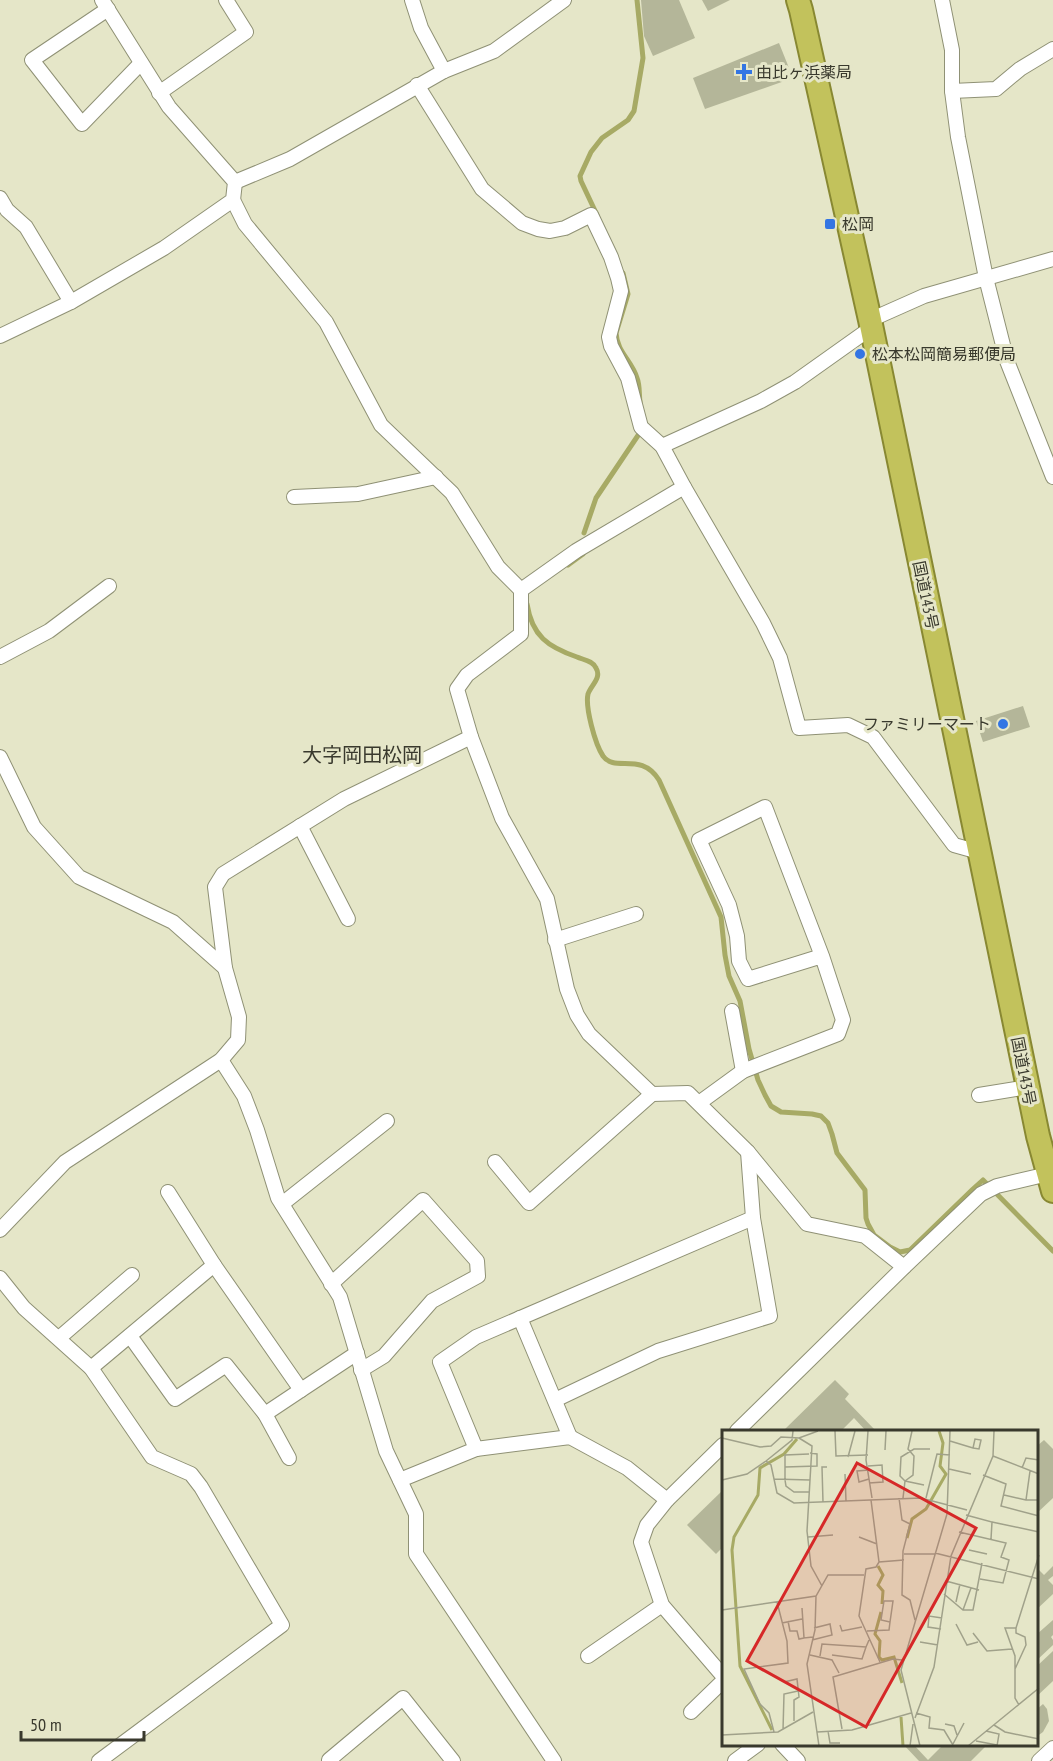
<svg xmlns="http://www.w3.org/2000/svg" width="1053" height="1761" font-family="'PT Sans Narrow','Noto Sans JP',sans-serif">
  <rect width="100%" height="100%" fill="#e5e6c8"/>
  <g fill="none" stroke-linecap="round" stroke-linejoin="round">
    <g stroke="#a7aa65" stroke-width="5">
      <path d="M597,215L581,181L580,176L591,152L602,138L628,120L634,111L643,58L637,0"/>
      <path d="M623,273L628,294L616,333C617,352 632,361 637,378C640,385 639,395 640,402"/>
      <path d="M584,533L596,498L643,428"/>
      <path d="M568,565L583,554"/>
      <path d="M527,604C532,636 548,647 577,657C584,660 593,661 596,668C602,678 591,685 588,694C585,707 595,744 603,756C615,773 641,751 659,780L721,917L725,955L729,976L740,1001L749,1049L758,1080L765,1095L771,1106L781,1112L812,1114L821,1116L828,1123L832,1134L837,1153L865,1190L866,1218L868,1224L874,1235L890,1247L900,1252L910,1250L973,1189L983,1180L1053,1251"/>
    </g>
  </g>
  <g fill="#b4b699">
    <path d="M641,0H679L695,38L653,56L644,36Z"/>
    <path d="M702,0H730L708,11Z"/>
    <path d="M779,43L793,78L705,109L693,78Z"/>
    <path d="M1023,706L1030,727L983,742L976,721Z"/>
    <path d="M835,1380L849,1394L845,1399L876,1431H866L854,1418L841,1431H783Z"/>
    <path d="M1044,1440L1053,1449V1498L1036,1514V1447Z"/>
    <path d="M723,1490V1547L716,1554L687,1525Z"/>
    <path d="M1053,1566V1576L1048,1580L1053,1585V1594L1036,1610V1567L1044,1575Z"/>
    <path d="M1053,1620V1635L1051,1637L1053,1640V1645L1036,1661V1635Z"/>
    <path d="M1053,1651V1681L1036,1697V1667Z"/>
    <path d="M1043,1704L1047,1709L1049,1721L1043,1732L1036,1737V1710Z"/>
    <path d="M903,1744H913L928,1760L944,1744H988L971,1761H919Z"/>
  </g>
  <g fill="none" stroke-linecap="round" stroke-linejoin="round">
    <g stroke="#8f9175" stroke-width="16">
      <g id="minor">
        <path d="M412,0L421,28L444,71"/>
        <path d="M942,0L952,50V91L958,137L986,278L1007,361L1053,477"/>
        <path d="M108,9L32,60L82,124L141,63"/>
        <path d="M417,85L482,189L522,223L538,229L550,231L565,228L591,215L611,257L618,278L621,291L609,337L611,346L628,378L641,427L662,446L684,487L763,623L780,658L799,728L848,725L873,737L954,845L979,852"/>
        <path d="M952,91L996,89L1020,69L1053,49"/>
        <path d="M159,93L246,32L226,0"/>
        <path d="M235,182L290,159L444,71L494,51L564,0"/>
        <path d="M0,198L7,210L26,227L71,302"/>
        <path d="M233,200L245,224L326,322L381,425L452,493L498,567L521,590V634L467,675L457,689L471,737L502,818L547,899L567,989L577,1015L589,1034L652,1094L688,1093L748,1152L807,1224L865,1236L904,1267"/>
        <path d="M870,320L924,296L1053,259"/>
        <path d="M0,336L71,302L164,248L233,200L235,182L169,107L102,0"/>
        <path d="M662,446L761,401L795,382L871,328"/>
        <path d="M294,497L358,494L436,477"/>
        <path d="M521,590L576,551L684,487"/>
        <path d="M0,657L49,631L109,586"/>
        <path d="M0,757L34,827L79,877L173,922L225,968"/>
        <path d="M300,826L348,919"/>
        <path d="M555,940L636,914"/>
        <path d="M732,1011L743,1071"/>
        <path d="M221,1060L244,1096L257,1130L278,1198L340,1297L386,1451L416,1514V1554L554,1761"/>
        <path d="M979,1095L1028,1087"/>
        <path d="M699,1103L743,1071L838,1034L843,1020L822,956L765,807L699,840L729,905L737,936L739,961L748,979L822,956"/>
        <path d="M495,1162L529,1203L652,1094"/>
        <path d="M168,1192L214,1265L301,1390L357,1353"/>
        <path d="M282,1204L387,1121"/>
        <path d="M0,1230L65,1162L221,1060L238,1040L239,1017L225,968L215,887L223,874L344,799L471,737"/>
        <path d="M0,1278L24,1308L91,1368L152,1457L191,1474L201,1487L282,1625L99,1761"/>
        <path d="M331,1284L423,1200L477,1261L478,1276L432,1301L384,1356L361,1370"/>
        <path d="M520,1318L570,1437"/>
        <path d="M130,1336L175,1399L226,1365L265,1414L301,1390"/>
        <path d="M59,1338L132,1275"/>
        <path d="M91,1368L214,1265"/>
        <path d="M555,1400L658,1351L770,1316L753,1218"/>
        <path d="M265,1414L289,1458"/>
        <path d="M737,1431L904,1267L981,1194L997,1186L1048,1174"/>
        <path d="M723,1445L667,1500L647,1525L641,1542L662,1605L723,1676"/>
        <path d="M476,1449L440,1362L476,1337L753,1218L748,1152"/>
        <path d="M400,1480L476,1449L570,1437L627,1468L667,1500"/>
        <path d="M588,1656L662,1605"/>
        <path d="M691,1712L723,1681"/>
        <path d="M782,1744L798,1761"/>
        <path d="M329,1760L403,1698L453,1761"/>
        <path d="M735,1761L758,1744"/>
        <path d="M1039,1761L1053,1748"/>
      </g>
    </g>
    <g stroke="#888832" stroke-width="26">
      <path id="trunk" d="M798,0L801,10L870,320L1038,1136L1053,1191"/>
    </g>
    <use href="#minor" stroke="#fff" stroke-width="14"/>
    <use href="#trunk" stroke="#c2c25c" stroke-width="22"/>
  </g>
  <g fill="#3375e3" stroke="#e5e6c8" stroke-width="2">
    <path d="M741 63h6v6h6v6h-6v6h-6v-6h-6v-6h6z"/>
    <rect x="824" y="218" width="12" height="12" rx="3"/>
    <circle cx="860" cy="354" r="6"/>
    <circle cx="1003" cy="724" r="6"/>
  </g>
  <g text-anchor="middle" stroke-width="6" stroke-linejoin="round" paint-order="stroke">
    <g font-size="16" fill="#39392d" stroke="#e5e6c8" text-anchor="start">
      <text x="756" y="78">由比ヶ浜薬局</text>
      <text x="842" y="230">松岡</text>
      <text x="872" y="360">松本松岡簡易郵便局</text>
      <text x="991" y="730" text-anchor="end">ファミリーマート</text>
    </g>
    <g font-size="16" fill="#39392d" stroke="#e5e6c8">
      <text transform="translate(926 595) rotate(78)" y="6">国道143号</text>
      <text transform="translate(1024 1071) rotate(79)" y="6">国道143号</text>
    </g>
    <g font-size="20" fill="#39392d" stroke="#e5e6c8">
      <text x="362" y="762">大字岡田松岡</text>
    </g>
  </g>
  <g transform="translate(722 1430)">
    <rect width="316" height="316" fill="#e5e6c8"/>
    <path fill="none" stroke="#a7aa65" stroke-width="3" d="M185,108L190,89L204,79L224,44L218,36L221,13L217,1M156,136L161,145L156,155L161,161L160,174M159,182L153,204L158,211L157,227L160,230L172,227L180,253M179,287L181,316M50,300L18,236L10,120L12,107L36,65L38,38L62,24L75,9"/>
    <path fill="none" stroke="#a0a18a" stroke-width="1.5" d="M113,1L114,26L146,25M146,1L144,30L150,68M0,8L38,17L49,16L59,7L77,8L96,1M77,8L90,16L85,101L89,136L100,156M228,11L251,18L257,19L259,10L253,9L251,18M163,20L164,1M87,24L63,25V50L64,56L72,62H88M271,26L317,44M126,27L133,1M44,31L49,35L55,63L72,73L199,68L245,80M146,36L160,35L161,52L147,53M63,37L95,36V24L88,23M300,38L304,28L317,30M227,39L249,44M147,40L135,41L137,52L147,49M308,41L304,70H317M123,44L124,71M261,45L284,54L279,76L317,86M52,49L88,50M0,50L25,44L44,31L70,10L71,1M183,51L191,45L192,26L186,19L190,1M183,51L202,55M282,65L304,70M177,68L180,90L188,94L181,121L180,165L188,170L193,190M181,68L183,51L178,46L179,27L192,19H208M204,68L215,24L228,25M149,70L157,132M101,72L100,37H105M244,85L270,92L269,109M270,92L317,102M237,102L284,113L279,127L287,130L281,153L258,149M86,107L111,105M137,107L155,114M247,120L265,124M213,123L317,149M182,124H213M224,151L257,160M222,164L241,180H251L260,133M94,166L93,200L85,234L97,316M234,172L238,154M80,178L82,208L91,207M0,180L94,166L106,145H142M241,180L249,158M66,191L68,201H75L77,209L82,208M60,193L80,189M234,194L245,215L256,212M118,195L120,201L140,197M219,199L206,197L207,186L220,188M145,201L167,200L168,192L171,171H162L159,190L168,192M251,203L265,221L290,219M90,210L110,205L108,194L92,198M198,212L216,215M88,225L110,230L117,243M110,225L140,229L144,217M98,226L100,214L144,217L147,210M158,232L137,186L144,139L154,137L157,132L182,130M293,239L304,215L303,207L294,203V198M62,252L75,249L77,267L72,270V291M297,275L293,268V226L283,198H294L317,125M194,283L208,287L207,298L222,300L231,315M193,288L212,237L229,126L271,26L272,1M223,294L232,296L235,305M272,295L283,302L317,309M120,299L111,247L171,229L180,230M61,300L62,264L76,261M106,301L108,313H118M264,301L277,304L275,316M52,302L47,283L38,274L22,239L66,233L65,211L55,172M95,302L130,300L189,283M0,305L56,302L91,282M254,311L275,315M231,314L242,293M188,316L191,294M198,316L179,240L225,84L228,1M246,316L317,258"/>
    <path fill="#d62828" fill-opacity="0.15" stroke="#d62828" stroke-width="3" d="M135,33L254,98L144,297L25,231Z"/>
    <rect width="316" height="316" fill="none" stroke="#39392d" stroke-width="3"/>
  </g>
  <path d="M21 1731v9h123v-9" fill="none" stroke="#39392d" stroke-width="3"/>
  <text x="30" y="1731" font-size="18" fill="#39392d" stroke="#e5e6c8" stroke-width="4.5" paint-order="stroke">50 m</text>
</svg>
